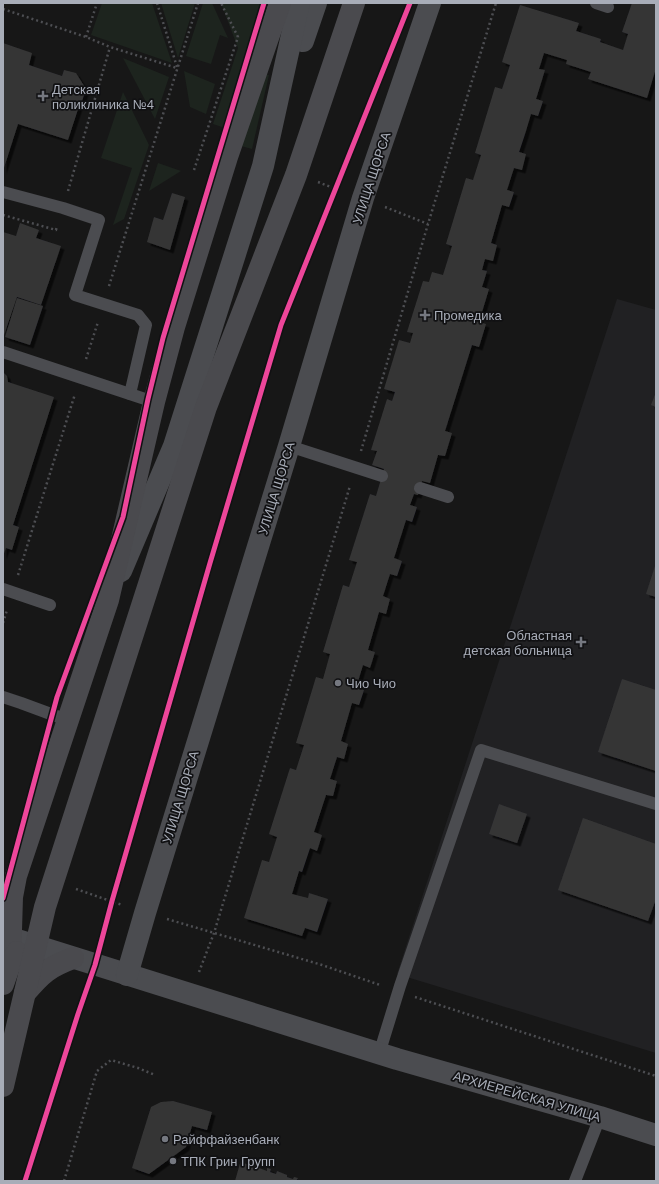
<svg xmlns="http://www.w3.org/2000/svg" width="659" height="1184" font-family="Arial,sans-serif">
  <defs>
    <filter id="shadow"><feDropShadow dx="3.5" dy="3.5" stdDeviation="0" flood-color="#0009"/></filter>
  </defs>
  <rect width="100%" height="100%" fill="#171717"/>
  <path fill="#212123" d="M617,299L656,310V1053L397,974Z"/>
  <g fill="#1d241e">
    <path d="M102,3H152L172,63L91,35Z"/>
    <path d="M161,3H195L178,58Z"/>
    <path d="M203,3H212L228,38L220,35L211,64L186,56Z"/>
    <path d="M221,3H261L225,128L213,124L238,48Z"/>
    <path d="M123,58L169,77L155,119Z"/>
    <path d="M184,71L215,84L206,114L190,107Z"/>
    <path d="M264,74L269,75L252,149L241,146Z"/>
    <path d="M123,92L149,145L124,219L113,225L132,168L101,158Z"/>
    <path d="M158,163L181,171L149,191Z"/>
  </g>
  <g fill="#353536" filter="url(#shadow)">
    <path d="M632,3H656V68L647,98L588,79L591,72L566,64L567,60L544,53L539,69L545,70L536,99L543,101L538,116L531,114L525,134L519,152L526,154L522,170L514,168L507,190L514,192L509,207L502,205L491,243L497,245L493,261L485,259L482,270L487,271L482,287L489,289L479,322L486,324L479,347L472,345L445,431L452,433L445,456L438,455L430,483L422,481L418,495L414,494L410,505L417,507L412,522L406,520L394,558L402,561L397,576L390,574L383,596L390,599L386,614L379,612L368,650L375,652L370,668L363,665L356,688L364,690L359,705L352,703L341,741L348,744L344,759L337,757L330,779L337,781L333,796L326,795L314,832L322,835L317,851L310,848L302,872L299,871L292,894L308,898L309,893L328,899L317,932L305,928L302,936L244,918L262,860L269,862L277,837L269,834L290,768L296,770L304,745L296,743L316,677L323,679L330,654L323,652L343,585L349,587L357,562L349,560L370,494L376,496L384,469L372,465L377,451L371,450L387,399L392,401L395,392L384,389L399,340L410,343L413,333L407,332L423,281L429,282L432,272L443,275L452,246L446,244L466,178L473,180L481,155L475,153L495,87L502,89L510,65L502,62L520,5L579,23L576,31L601,39L600,42L623,50L628,34L622,32Z"/>
    <path d="M3,43L32,53L29,65L62,76L64,70L76,73L86,89L81,104L80,103L68,140L18,124L3,171Z"/>
    <path d="M172,193L185,197L170,250L147,242L154,217L163,220Z"/>
    <path d="M20,223L39,230L36,238L61,246L41,305L17,297L4,335H3V232L16,236Z"/>
    <path d="M17,298L43,306L30,345L5,337Z"/>
    <path d="M3,372L7,376L8,382L54,397L13,525L19,527L12,550L6,548L3,556Z"/>
    <path d="M656,392V407L651,405Z"/>
    <path d="M656,563V597L646,594Z"/>
    <path d="M622,679L656,690V771L598,752Z"/>
    <path d="M499,804L527,814L517,843L489,834Z"/>
    <path d="M583,818L656,844V899L648,921L558,890Z"/>
    <path d="M173,1101L212,1112L207,1130L192,1126L186,1147L149,1174L132,1168L151,1107L161,1102Z"/>
    <path d="M241,1160L245,1161L244,1163L251,1166V1164L260,1166L259,1168L267,1171V1168L271,1169L270,1172L276,1174L277,1171L287,1175V1177L293,1179L294,1177L298,1178L296,1181H235Z"/>
  </g>
  <g fill="none" stroke-linecap="round" stroke-linejoin="round">
    <g stroke="#4d4e52" stroke-width="2.5" stroke-dasharray="2 3" stroke-linecap="butt">
      <path d="M157,3L177,67"/>
      <path d="M3,9L86,37L110,47L177,68"/>
      <path d="M86,37L97,3"/>
      <path d="M194,170L238,37L221,3"/>
      <path d="M318,182L341,191"/>
      <path d="M68,191L110,47"/>
      <path d="M385,207L428,224"/>
      <path d="M3,215L56,230L57,226"/>
      <path d="M109,286L198,3"/>
      <path d="M86,359L98,322"/>
      <path d="M361,451L428,224L496,3"/>
      <path d="M18,575L75,394"/>
      <path d="M3,623L7,610"/>
      <path d="M76,889L122,905"/>
      <path d="M167,919L322,965L380,985"/>
      <path d="M199,972L214,933L350,486"/>
      <path d="M415,997L656,1076"/>
      <path d="M64,1181L97,1071L111,1060L138,1068L155,1075"/>
    </g>
    <g stroke="#4b4c50" stroke-width="12">
      <path d="M596,3L608,7"/>
      <path d="M3,192L63,208L99,220L75,295L138,315L146,325L130,394"/>
      <path d="M3,352L154,402"/>
      <path d="M289,446L382,476"/>
      <path d="M420,488L448,497"/>
      <path d="M3,589L50,605"/>
      <path d="M3,697L21,703L67,720"/>
      <path d="M379,1054L400,986L481,750L656,804"/>
      <path d="M575,1181L600,1117"/>
    </g>
    <g stroke="#4b4c50" stroke-width="22">
      <path d="M303,41L316,3"/>
      <path d="M121,571L174,446L263,166L299,3"/>
      <path d="M11,938L397,1059L600,1117L656,1135"/>
      <path d="M127,975L145,913L289,446L363,198L430,3"/>
    </g>
    <g stroke="#4a4a4e" stroke-width="22">
      <path d="M10,964L12,897L16,876L108,600L154,402L174,327L227,157L280,3"/>
      <path d="M3,984L10,964L17,952"/>
      <path d="M25,993C42,973 49,967 73,958"/>
      <path d="M3,1086L45,907L206,407L296,175L354,3"/>
    </g>
    <g stroke="#111113" stroke-width="8">
      <g id="cycleway">
        <path d="M3,898L57,697L123,517L148,399L163,338L264,3"/>
        <path d="M25,1181L78,1014L95,965L112,901L210,563L281,325L410,3"/>
      </g>
    </g>
    <use href="#cycleway" stroke="#ed469a" stroke-width="5"/>
  </g>
  <g fill="#757880" stroke="#111113" stroke-width="1.5">
    <path d="M41 90h4v4h4v4h-4v4h-4v-4h-4v-4h4z"/>
    <path d="M423 309h4v4h4v4h-4v4h-4v-4h-4v-4h4z"/>
    <path d="M579 636h4v4h4v4h-4v4h-4v-4h-4v-4h4z"/>
    <circle cx="338" cy="683" r="4"/>
    <circle cx="165" cy="1139" r="4"/>
    <circle cx="173" cy="1161" r="4"/>
  </g>
  <g text-anchor="middle" stroke-width="3.5" stroke-linejoin="round" paint-order="stroke">
    <g font-size="13" fill="#a8adb8" stroke="#111113" text-anchor="start">
      <text x="52" y="94">Детская<tspan x="52" dy="15">поликлиника №4</tspan></text>
      <text x="434" y="320">Промедика</text>
      <text x="572" y="640" text-anchor="end">Областная<tspan x="572" dy="15">детская больница</tspan></text>
      <text x="346" y="688">Чио Чио</text>
      <text x="173" y="1144">Райффайзенбанк</text>
      <text x="181" y="1166">ТПК Грин Групп</text>
    </g>
    <g font-size="13" fill="#a8adb8" stroke="#111113">
      <text transform="translate(371 178) rotate(-72)" y="5">УЛИЦА ЩОРСА</text>
      <text transform="translate(276 488) rotate(-73)" y="5">УЛИЦА ЩОРСА</text>
      <text transform="translate(180 797) rotate(-73)" y="5">УЛИЦА ЩОРСА</text>
      <text transform="translate(527 1096) rotate(16)" y="5">АРХИЕРЕЙСКАЯ УЛИЦА</text>
    </g>
  </g>
  <rect width="659" height="1184" fill="none" stroke="#a8adb8" stroke-width="8"/>
</svg>
